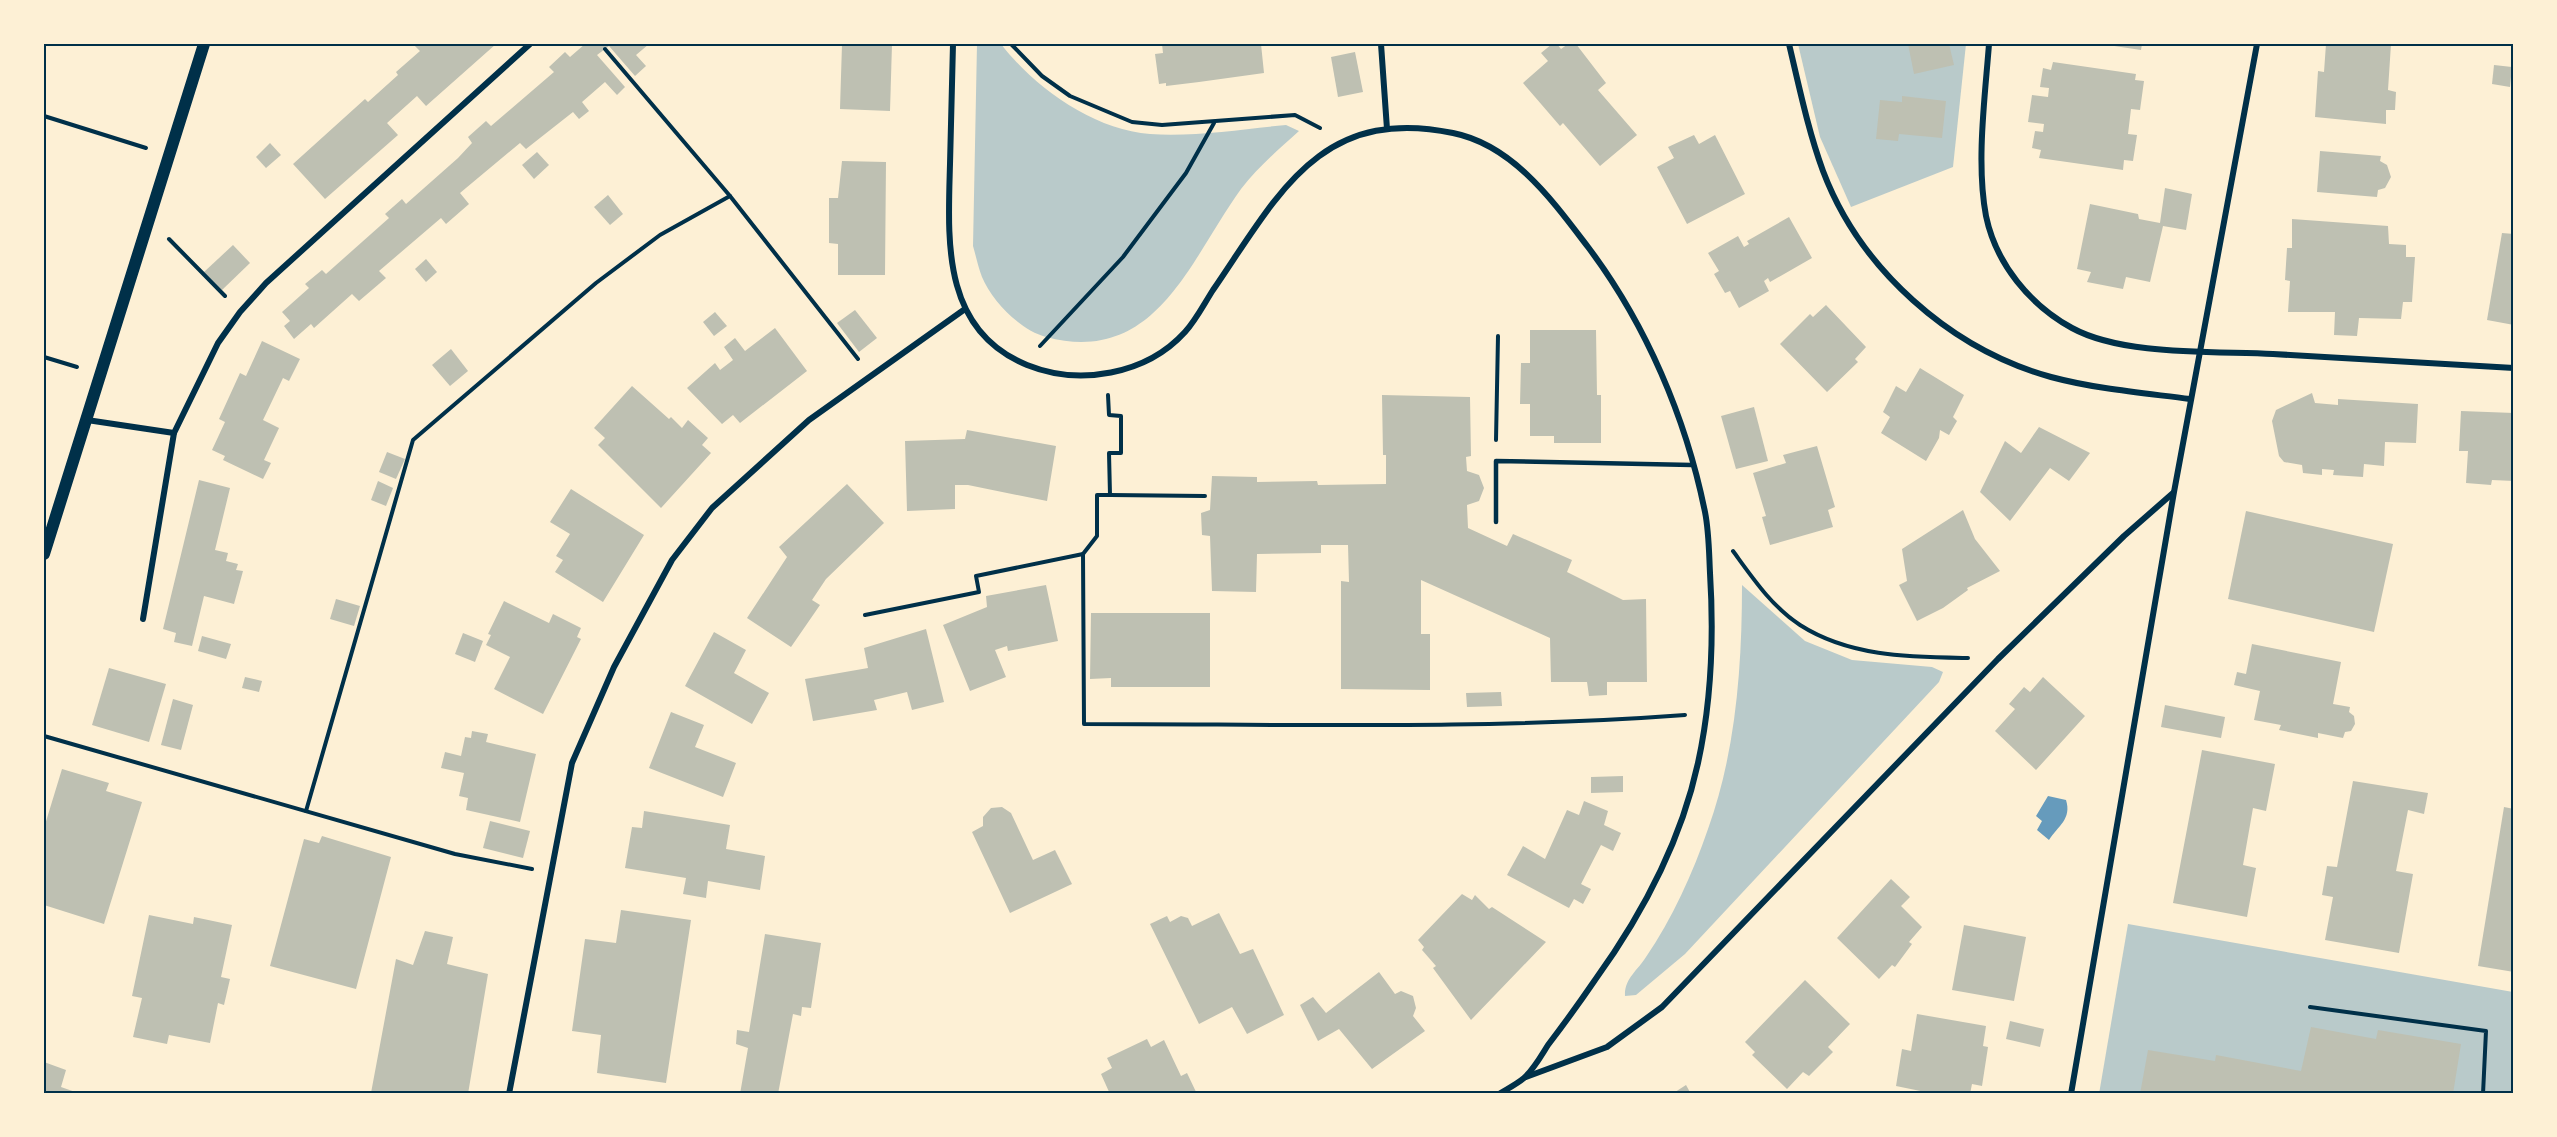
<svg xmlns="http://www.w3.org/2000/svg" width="2557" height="1137" font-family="'Fira Sans Condensed',sans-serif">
  <rect width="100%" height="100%" fill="#fdf0d5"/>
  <g fill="#b9caca">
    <path d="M977,44H1001C1034,87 1093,130 1150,134C1195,137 1242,129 1286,125L1299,131C1278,150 1258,167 1241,189C1189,261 1156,366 1046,337C1020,330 992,301 982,277C978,267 976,256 973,246Z"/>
    <path d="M1798,44H1966L1953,167L1851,207L1820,137Z"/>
    <path d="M1742,585L1805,641L1852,660L1932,667L1943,672L1939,682L1685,954L1636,995L1625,996C1624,979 1638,970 1646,957C1672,919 1693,873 1708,829C1736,751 1742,667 1742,585Z"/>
    <path d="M2128,924L2513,992V1093L2099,1094Z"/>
  </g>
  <path fill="#669bbc" d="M2048,796L2066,800C2072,819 2058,826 2049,840L2037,830L2042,821L2036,816Z"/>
  <g fill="#bec0b2">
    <path d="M413,44H496L426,106L417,96L387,123L398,135L325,199L293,164L365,99L368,102L398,75L396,72L420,51Z"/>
    <path d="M585,44H649L636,55L646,66L635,76L609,46L597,55L625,87L617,95L605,82L582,102L589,111L579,119L573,112L526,149L520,143L460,193L469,204L446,224L441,218L379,271L386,278L359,301L352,294L314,328L311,324L294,339L284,326L290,321L282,312L309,288L305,284L322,270L326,274L389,218L385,214L402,199L406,204L458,158L472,143L468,137L486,121L491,126L554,72L549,67L565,52L570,57Z"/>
    <path d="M842,44H892L890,111L840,109Z"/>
    <path d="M1162,44H1261L1264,73L1199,82L1166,86V83L1159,84L1155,54L1163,53Z"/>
    <path d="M1552,44H1557L1561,49L1568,44H1576L1606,83L1598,90L1637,135L1600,166L1563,123L1560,126L1523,83L1548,61L1541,53Z"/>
    <path d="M1908,44H1949L1954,65L1914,74Z"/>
    <path d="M2101,44H2142L2141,50Z"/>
    <path d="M2326,44H2391L2388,90L2396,92L2395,110H2386V124L2315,117L2318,71L2324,72Z"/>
    <path d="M1355,52L1363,92L1338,97L1331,57Z"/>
    <path d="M2053,62L2136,74L2135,80L2144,81L2140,110L2131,109L2128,134L2137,135L2133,161L2124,160L2123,170L2039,158L2041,150L2032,148L2035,131L2043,132L2044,124L2028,122L2032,95L2048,97L2049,88L2040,87L2043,68L2051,70Z"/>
    <path d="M2494,65L2512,67L2510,87L2492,84Z"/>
    <path d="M1902,96L1946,101L1942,138L1899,134L1898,141L1876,139L1880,100L1902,102Z"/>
    <path d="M1694,135L1699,144L1715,135L1745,194L1687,224L1657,167L1674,158L1668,147Z"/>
    <path d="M270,143L281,155L266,168L256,157Z"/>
    <path d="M2320,151L2381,156L2380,161L2387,165L2391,177L2385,188L2378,190L2377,197L2317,192Z"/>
    <path d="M537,152L549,165L534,179L522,165Z"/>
    <path d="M842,161L886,162L885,275H838V244L829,243V198H838Z"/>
    <path d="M2165,188L2192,194L2186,230L2163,226L2150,282L2126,277L2123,289L2087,282L2091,272L2077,269L2090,204L2138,214L2139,219L2160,223Z"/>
    <path d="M608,195L623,214L610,225L594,207Z"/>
    <path d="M1789,217L1812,258L1770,282L1768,278L1764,281L1769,291L1739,308L1730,291L1725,293L1714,274L1719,271L1708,253L1738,236L1744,247L1749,244L1747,241Z"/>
    <path d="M2292,219L2388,226L2389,244L2406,245V257H2415L2412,302H2403L2401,319L2359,318L2357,336L2334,335L2335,312H2288L2290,281L2285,280L2287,248H2292Z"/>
    <path d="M2502,233L2514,234V325L2487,320Z"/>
    <path d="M233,245L250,263L222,290L204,272Z"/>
    <path d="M426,259L437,272L426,282L415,269Z"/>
    <path d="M1826,305L1866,347L1855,359L1858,362L1827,392L1780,344L1810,314L1813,317Z"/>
    <path d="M855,310L877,338L859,352L837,323Z"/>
    <path d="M715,312L727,326L714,336L703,322Z"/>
    <path d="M775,328L807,371L740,423L733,415L722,424L687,388L715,363L720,370L733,360L724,347L735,338L745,351Z"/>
    <path d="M1530,330H1596L1597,395H1601V443H1554V436H1530V404H1520L1521,363H1530Z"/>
    <path d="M262,341L300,359L289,381L283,378L263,420L279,428L264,460L271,463L263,479L223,460L225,456L212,450L225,422L219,419L240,373L246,376Z"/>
    <path d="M451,349L468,371L450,386L432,365Z"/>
    <path d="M1920,368L1964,395L1953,417L1957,421L1949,435L1940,430L1939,438L1926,461L1881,433L1890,417L1883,412L1896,386L1906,392Z"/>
    <path d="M632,386L669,419L671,417L682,428L688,420L708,438L702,445L711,453L661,508L598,445L605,438L594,428Z"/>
    <path d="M2312,393L2315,403L2338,405V399L2418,404L2416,443L2385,442L2384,466L2364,464L2363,477L2333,475L2334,470L2322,469V475L2303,473L2302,465L2284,462L2279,456L2272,421L2276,410Z"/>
    <path d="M1382,395L1470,397L1471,456L1466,457L1467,471L1479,475L1484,488L1479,501L1467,505L1468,528L1507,546L1513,534L1572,560L1567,572L1623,600L1646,599L1647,682H1607V695L1589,696L1587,682H1551L1550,638L1421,580V634H1430V690L1341,689V581L1349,582L1348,545H1321V553L1257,554L1256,592L1212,591L1210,536L1202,535L1201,513L1210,510L1212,476L1257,477V482L1317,481L1318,485L1386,484V455H1383Z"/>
    <path d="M1754,407L1768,461L1736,469L1721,416Z"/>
    <path d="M2461,411L2514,413V481L2492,480L2491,485L2466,483L2468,451H2459Z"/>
    <path d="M2039,427L2090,453L2069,481L2050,468L2010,521L1980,492L2005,441L2021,453Z"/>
    <path d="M967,430L1056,446L1047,501L968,485H955V509L907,511L905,441L965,439Z"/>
    <path d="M1817,446L1835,507L1828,510L1833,527L1770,545L1762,517L1766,516L1753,473L1786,463L1783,455Z"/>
    <path d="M387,452L405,459L396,479L379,472Z"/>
    <path d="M199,480L230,488L215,550L228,553L226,561L238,564L236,570L243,571L234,604L204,596L192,646L174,642L176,633L163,629Z"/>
    <path d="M378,481L393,488L386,506L371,500Z"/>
    <path d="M847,484L884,523L826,579L812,600L820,605L791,647L747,618L787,557L779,547Z"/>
    <path d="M571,489L644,535L603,602L555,572L563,560L556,556L570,534L550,522Z"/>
    <path d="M1963,510L1975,539L2000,571L1967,588L1968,590L1943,608L1917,621L1899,585L1907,581L1902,549Z"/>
    <path d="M2246,511L2393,544L2374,632L2228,599Z"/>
    <path d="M1046,585L1058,641L1008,651L1007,646L995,650L1006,677L970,691L943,625L987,607L986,596Z"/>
    <path d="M336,599L360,606L354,626L330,619Z"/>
    <path d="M504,601L549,623L553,614L581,628L577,637L581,639L543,714L494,689L510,657L486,645L491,635L488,634Z"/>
    <path d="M1091,613H1210V687H1111V678L1090,679Z"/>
    <path d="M926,629L944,702L912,710L907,692L874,700L877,710L813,721L805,679L868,668L864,648Z"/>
    <path d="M714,632L746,650L734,673L769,693L752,724L685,686Z"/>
    <path d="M463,633L483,641L475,662L455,654Z"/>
    <path d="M202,636L231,644L226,659L198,651Z"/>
    <path d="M2252,644L2341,662L2333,704L2350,707L2349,712L2354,716L2355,724L2351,731L2345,732L2343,738L2318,733V738L2279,730L2281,725L2254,720L2260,691L2234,685L2237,672L2246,674Z"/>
    <path d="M109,668L166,684L149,742L92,725Z"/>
    <path d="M245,677L262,681L259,692L242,688Z"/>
    <path d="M2043,677L2085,716L2036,770L1995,731L2015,709L2009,704L2024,687L2030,692Z"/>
    <path d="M1501,692L1502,706L1467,707L1466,693Z"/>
    <path d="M173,699L193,705L181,750L161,745Z"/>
    <path d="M2165,705L2225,717L2221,738L2161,727Z"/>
    <path d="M671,712L704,725L695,747L736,763L723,797L649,768Z"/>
    <path d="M472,731L488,734L486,742L536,754L520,822L466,810L468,798L459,796L464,773L441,768L445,752L461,756L465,737L471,738Z"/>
    <path d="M2202,750L2275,764L2266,811L2253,808L2243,865L2256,868L2247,917L2173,903Z"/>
    <path d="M62,769L109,783L106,791L142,802L104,924L44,905V828Z"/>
    <path d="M1623,776V792L1591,793V777Z"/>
    <path d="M2353,781L2428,793L2424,814L2408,810L2396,871L2413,874L2399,953L2325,940L2333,897L2322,895L2327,866L2337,867Z"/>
    <path d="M1584,801L1608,811L1604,825L1621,833L1613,851L1601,845L1581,884L1591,889L1583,904L1574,899L1569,908L1507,875L1523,846L1545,859L1567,810L1579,815Z"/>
    <path d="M1002,807L1011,813L1033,860L1055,850L1072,884L1010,913L972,832L983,826V817L991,808Z"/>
    <path d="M2504,807L2514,809V972L2478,966Z"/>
    <path d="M644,811L730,825L726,849L765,856L760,890L708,881L706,898L683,894L686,878L625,868L632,827L642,828Z"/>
    <path d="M490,821L530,831L523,858L483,848Z"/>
    <path d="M322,836L391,857L356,989L270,966L304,839L319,843Z"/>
    <path d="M1891,879L1910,897L1901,906L1922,927L1909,942L1912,944L1895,967L1892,965L1879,979L1837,938Z"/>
    <path d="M1462,894L1472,900L1475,895L1489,909L1492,907L1546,942L1471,1020L1433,968L1436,966L1422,950L1424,947L1418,940Z"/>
    <path d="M621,910L691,920L666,1083L597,1073L601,1035L572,1031L585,939L616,943Z"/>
    <path d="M1219,913L1240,954L1253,949L1284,1015L1247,1034L1232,1007L1199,1024L1150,924L1167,916L1170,922L1181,916L1188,918L1192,926Z"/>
    <path d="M149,915L193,924L194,917L232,925L221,977L230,979L224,1005L218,1003L210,1043L169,1035L167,1044L133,1037L142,998L132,996Z"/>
    <path d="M1964,925L2026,937L2014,1001L1952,990Z"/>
    <path d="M425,931L453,937L447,964L488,974L468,1094L371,1093L396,959L413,965Z"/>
    <path d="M765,934L821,943L811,1008L802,1007L801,1016L793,1014L778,1094H740L748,1048L736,1044L737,1030L749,1032Z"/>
    <path d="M1379,972L1395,994L1401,991L1413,996L1416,1008L1413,1016L1425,1031L1372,1069L1339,1029L1318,1041L1300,1005L1313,997L1326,1013Z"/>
    <path d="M1805,980L1850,1024L1828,1047L1833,1052L1809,1076L1803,1072L1787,1089L1752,1055L1755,1052L1745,1042Z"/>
    <path d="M1917,1014L1986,1026L1983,1046L1988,1047L1982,1086L1972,1084L1970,1094H1935L1896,1086L1902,1049L1911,1051Z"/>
    <path d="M2010,1021L2044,1029L2040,1047L2006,1039Z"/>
    <path d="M2311,1027L2376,1039L2378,1030L2461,1044L2453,1094H2140L2148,1050L2215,1061L2216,1055L2301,1071Z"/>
    <path d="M1147,1039L1151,1047L1164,1040L1181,1076L1187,1073L1197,1094H1110L1101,1074L1112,1068L1107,1058Z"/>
    <path d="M44,1062L66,1070L61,1087L81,1094H44Z"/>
    <path d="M1686,1085L1691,1094H1672Z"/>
  </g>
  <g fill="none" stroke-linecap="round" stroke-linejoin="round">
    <g stroke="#003049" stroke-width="4">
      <path d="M1011,44L1042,76L1070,96L1132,122L1162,125L1295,115L1320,128"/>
      <path d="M605,49L730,196L858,359"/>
      <path d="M44,116L146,148"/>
      <path d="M169,239L225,296"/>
      <path d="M1040,346L1123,257L1186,173L1214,123"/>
      <path d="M44,357L77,367"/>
      <path d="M1108,395L1109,415L1121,416V453H1109L1110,495H1097V536L1083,554L1084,724C1284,724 1485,730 1685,715"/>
      <path d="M1496,440L1498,336"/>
      <path d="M1110,495L1205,496"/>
      <path d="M1733,551C1752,577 1772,607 1800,625C1850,657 1910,657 1968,658"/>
      <path d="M865,615L979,592L976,576L1083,554"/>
      <path d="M44,736L455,854L532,869"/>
      <path d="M306,811L413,440L596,283L660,235L730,196"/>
      <path d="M2310,1007L2486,1031L2483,1094"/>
    </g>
    <path stroke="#003049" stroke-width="4.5" d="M1496,522V461L1692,465"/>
    <g stroke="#003049" stroke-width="6">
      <path d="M953,44C952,84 951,124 950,164C948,240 941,330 1027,365C1079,386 1146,375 1185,332C1196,320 1204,304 1213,290C1277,197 1319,105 1453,133C1513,145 1553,201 1588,247C1646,324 1686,418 1705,512C1709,532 1709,553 1710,573C1714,637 1712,699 1698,763C1681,841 1642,915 1595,980C1580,1002 1564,1024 1548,1045C1541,1056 1534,1069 1524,1078C1517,1084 1507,1089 1499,1094"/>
      <path d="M1381,44L1387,129"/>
      <path d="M1789,44C1799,86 1808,130 1823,171C1860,269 1950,349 2051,377C2096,389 2144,393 2190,399"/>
      <path d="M1989,44C1985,97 1976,163 1986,216C1996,264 2030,305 2072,328C2123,356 2214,351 2273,354C2353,358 2433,364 2514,368"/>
      <path d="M87,420L174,433L218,343L240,312L266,283L530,44"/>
      <path d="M143,619L174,433"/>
      <path d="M1526,1077L1607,1047L1662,1007L1998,659L2124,536L2173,493"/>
      <path d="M509,1094L572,763L614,667L672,560L712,508L809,420L965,309"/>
      <path d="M2071,1094L2174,492L2257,44"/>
    </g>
    <path stroke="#003049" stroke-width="12" d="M44,554L204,44"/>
  </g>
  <rect width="2557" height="1137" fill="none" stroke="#fdf0d5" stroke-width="90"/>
  <rect x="45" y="45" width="2467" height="1047" fill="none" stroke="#003049" stroke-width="2"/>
</svg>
